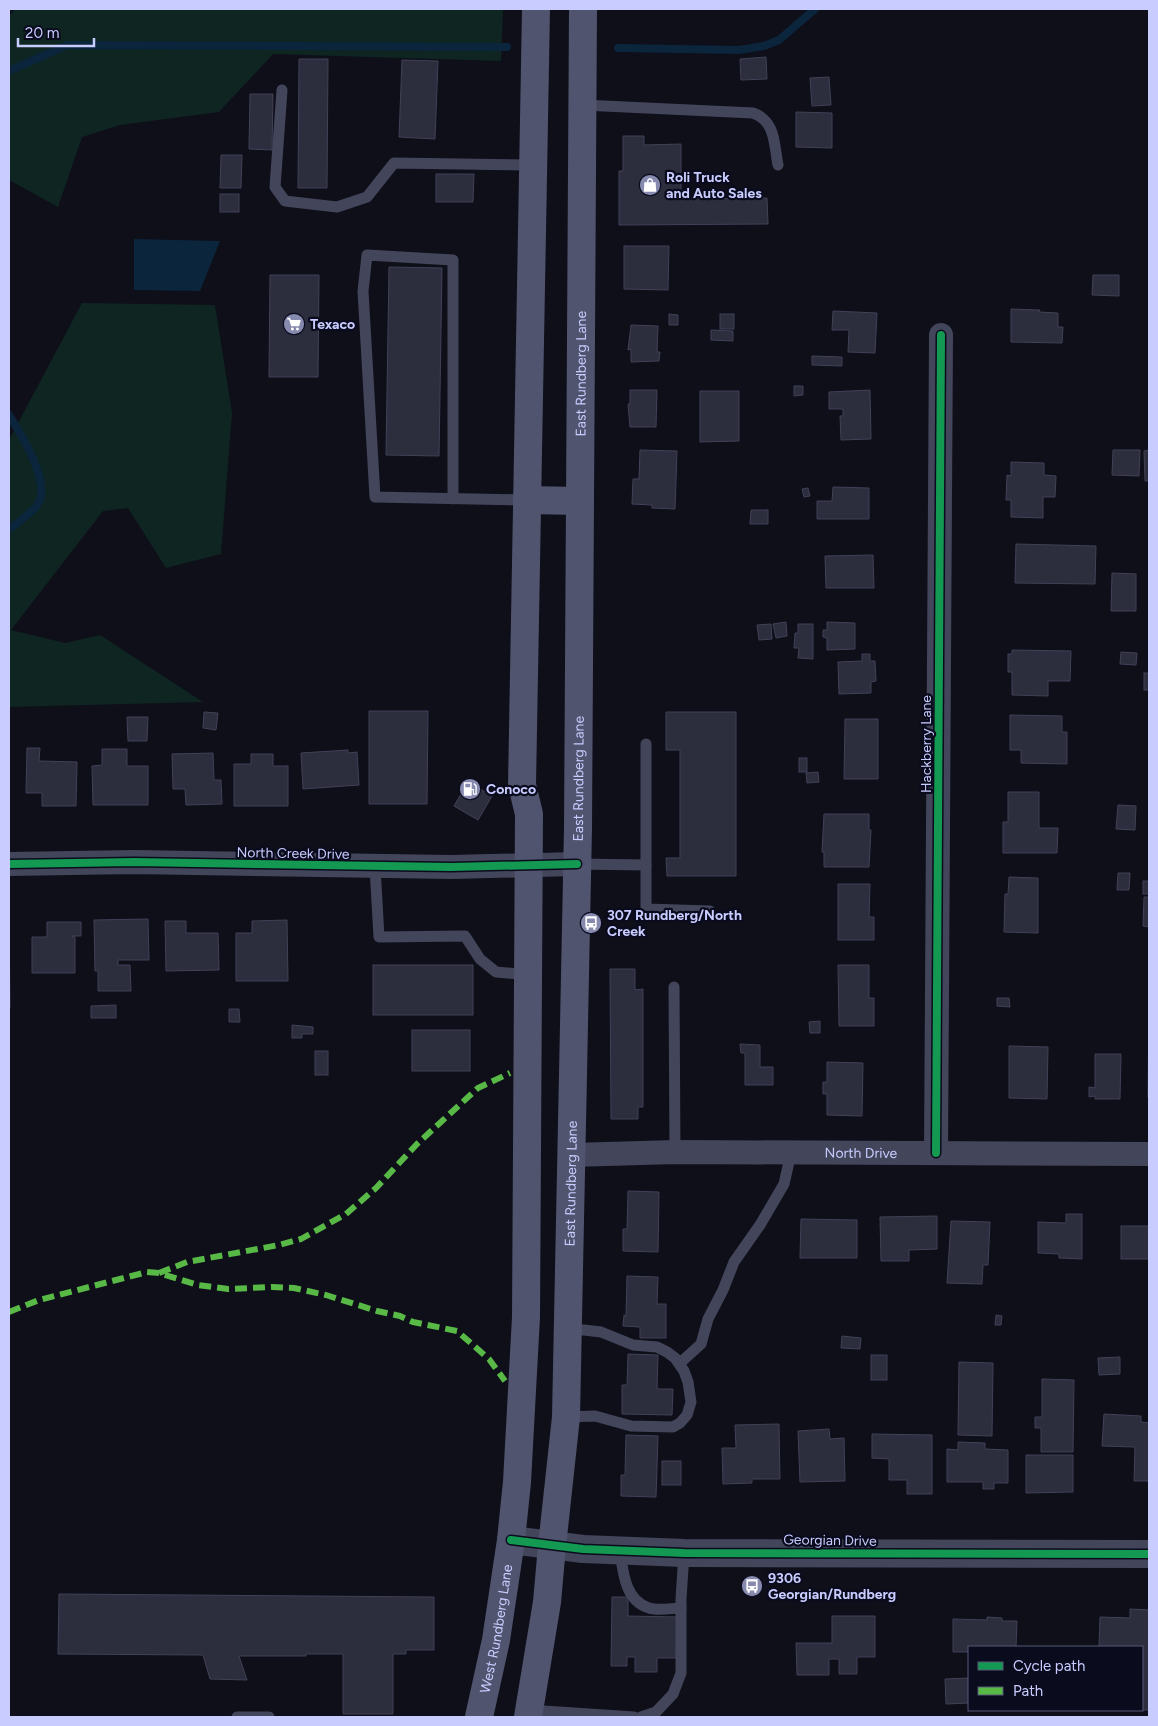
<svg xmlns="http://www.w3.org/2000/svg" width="1158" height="1726" font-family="Figtree,sans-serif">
  <rect width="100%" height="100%" fill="#0f0f1a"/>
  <g fill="#0e2521">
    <path d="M15,9H503L501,61L273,54L219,112L120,125L82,137L58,207L9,180V16Z"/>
    <path d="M82,303L215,305L232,413L221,554L166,568L128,508L103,511L11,630L65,643L100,635L203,702L9,707V440Z"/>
  </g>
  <path fill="#0a253c" d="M134,239L220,241L200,291L134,290Z"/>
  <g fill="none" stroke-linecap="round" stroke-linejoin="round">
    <g stroke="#0a253c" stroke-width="8">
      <path d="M618,48L739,50L764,46L779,40L815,9"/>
      <path d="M9,71L67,45L507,47"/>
      <path d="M9,415C21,434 51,481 38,504C35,510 15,525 9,529"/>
    </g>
  </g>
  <g fill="#2c2d3d" stroke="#414158">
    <path d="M766,57L767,79L741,80L740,59Z"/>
    <path d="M299,59H328L327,188H298Z"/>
    <path d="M402,60L438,61L435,139L399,137Z"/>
    <path d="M829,77L831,105L812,106L810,78Z"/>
    <path d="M250,94H273L272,150L249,149Z"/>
    <path d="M796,112L832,113V148L796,147Z"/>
    <path d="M623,136H644V145L681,144V199L767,198L768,224L619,225V171H623Z"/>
    <path d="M221,155H242L241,188H220Z"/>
    <path d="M436,174H474L473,202H436Z"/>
    <rect x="220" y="194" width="19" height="18"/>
    <path d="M624,246H669L668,290L624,289Z"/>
    <path d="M389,267L442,268L439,456L386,455Z"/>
    <path d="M270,275H319L318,377H269Z"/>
    <path d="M1093,275H1119V296L1092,295Z"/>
    <path d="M1011,309L1040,310L1039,312L1058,313V327H1063L1062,343L1011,342Z"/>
    <path d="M833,311L877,313L875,353L848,352L849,330H832Z"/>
    <path d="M669,314L678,315V325H669Z"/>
    <rect x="720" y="314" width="14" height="15"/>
    <path d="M631,325L658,326L657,352H660L659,361L631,362V349L628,350Z"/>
    <path d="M711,330L733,331V341L711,340Z"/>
    <path d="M812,356L842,357V366L812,365Z"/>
    <path d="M794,386H803V395L794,396Z"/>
    <path d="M630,390H657L656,427H630L628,404H630Z"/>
    <path d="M870,390L871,439L841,440L840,416H843V409H829V392Z"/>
    <path d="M700,391H739V441L700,442Z"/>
    <path d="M640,450L677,451L675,509L652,508V505L632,504L633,479H639Z"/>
    <path d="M1113,450H1140L1139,476L1112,475Z"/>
    <path d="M1149,450V481H1145L1144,451Z"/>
    <path d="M1011,462L1044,463V475L1056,476L1055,497H1043V518L1011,517V500H1006L1007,475L1011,476Z"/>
    <path d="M833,487L869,488V519H817V501H832Z"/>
    <path d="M808,488L810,496L804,497L802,489Z"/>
    <path d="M751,510H768V524H750Z"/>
    <path d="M1016,544L1096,546L1095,584L1015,583Z"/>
    <path d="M873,555L874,588H826L825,556Z"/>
    <path d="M1112,573L1136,574V611H1111Z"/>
    <path d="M786,622L787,636L776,638L773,624Z"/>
    <path d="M827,622L855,623V649L827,650V638L823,637V630H827Z"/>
    <path d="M771,624L772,639L759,640L757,625Z"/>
    <path d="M798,624H813V659L798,658L799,648H794L795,633H798Z"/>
    <path d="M1012,650L1071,651L1070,681H1048V696L1012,695V672H1008V654H1012Z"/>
    <path d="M1121,652L1137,653L1136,665L1120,664Z"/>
    <path d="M862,654H870V661H875L876,681L871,682V693L839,694L838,662L862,661Z"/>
    <rect x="1144" y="673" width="5" height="17"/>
    <path d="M369,711H428L427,804H369Z"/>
    <path d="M204,712L218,713L216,730L203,728Z"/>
    <path d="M666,712H736V876H667L666,858H680V750H666Z"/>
    <path d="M1010,715L1062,716V732H1067V764L1021,763V750H1010Z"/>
    <path d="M127,717H148L147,741H128Z"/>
    <path d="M845,719H878V779H844Z"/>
    <path d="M27,748H40L39,761L77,762L76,806H42V793H26Z"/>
    <path d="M102,749H127V766H148V805H93L92,766L102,765Z"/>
    <path d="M348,750V753L357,752L359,785L303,789L301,753Z"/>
    <path d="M213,753L214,780H221L222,804L186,805L185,789H173L172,754Z"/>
    <path d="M251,754H273V766H288V806H234V764H251Z"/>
    <rect x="799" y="758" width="8" height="14"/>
    <path d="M818,772L819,782L807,783L806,773Z"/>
    <path d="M468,782L492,796L478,820L454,806Z"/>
    <path d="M1008,792H1039V828H1058L1057,853H1003V822H1008Z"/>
    <path d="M1118,805L1136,806L1135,830L1116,829Z"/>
    <path d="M824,814H869V830H871L869,867H824V852H822Z"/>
    <path d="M1118,873H1130L1129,890H1117Z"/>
    <path d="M1009,877L1038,878V933L1004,932L1005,894H1008Z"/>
    <rect x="1143" y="881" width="6" height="13"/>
    <path d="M838,884H870L869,917H874V940H838Z"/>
    <path d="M1144,897H1149V927L1143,926Z"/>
    <path d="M148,919L149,960H118V965H130L131,991H98V971H95L94,920Z"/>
    <path d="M9,920L10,1008H9Z"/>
    <path d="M287,920L288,981H236V933H252V921Z"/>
    <path d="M165,921H186V933H218L219,970L166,971Z"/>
    <path d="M47,922H81V936H72L75,937V973H32V937H47Z"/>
    <rect x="373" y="965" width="100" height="50"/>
    <path d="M838,965H869V998H874V1026H839Z"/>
    <path d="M610,969H635V990L643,989V1107H638V1119H611Z"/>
    <path d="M997,998H1009L1010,1007L997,1006Z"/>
    <path d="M116,1005V1018H91V1006Z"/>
    <path d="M229,1009H239L240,1022H229Z"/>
    <path d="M1149,1009V1097H1148Z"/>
    <path d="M820,1021V1033H810L809,1022Z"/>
    <path d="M292,1025L313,1027V1034H302V1038H292Z"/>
    <rect x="412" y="1030" width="58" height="41"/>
    <path d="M740,1044L760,1045V1067H773V1085H745V1053H741Z"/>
    <path d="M1009,1046L1048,1047L1047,1099L1009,1098Z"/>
    <rect x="315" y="1051" width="13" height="24"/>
    <path d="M1095,1054H1121L1120,1099H1095V1096L1089,1097V1087L1095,1088Z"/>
    <path d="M827,1062L863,1063L862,1116L827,1115V1094H823V1082H827Z"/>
    <path d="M628,1191L659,1192L658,1252L623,1251V1229H627Z"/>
    <path d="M1066,1214H1082V1259L1059,1258V1254L1038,1253V1222L1066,1223Z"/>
    <path d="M937,1216V1249L909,1250V1261H881L880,1217Z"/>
    <path d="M801,1219L857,1220V1258H800Z"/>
    <path d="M951,1221L990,1222L988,1265H983L982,1284L947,1283Z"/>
    <rect x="1121" y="1226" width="28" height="33"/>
    <path d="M627,1276L658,1277L657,1304H666V1338H640V1327L623,1326L624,1315L626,1316Z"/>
    <path d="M996,1315L1002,1316L1001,1325H995Z"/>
    <path d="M842,1336L861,1338L860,1349L841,1348Z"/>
    <path d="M628,1354L658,1355L657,1389H673L672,1415L622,1414V1385H627Z"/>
    <rect x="871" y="1355" width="16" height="25"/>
    <path d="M1120,1357V1374L1099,1375L1098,1358Z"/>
    <path d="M959,1362L993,1363L992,1436L958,1435Z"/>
    <path d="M1042,1379L1074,1380L1073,1452H1041V1428H1035V1417H1042Z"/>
    <path d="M1104,1414L1141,1416V1422L1149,1423V1481H1134L1135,1447L1102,1446Z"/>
    <path d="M779,1424L780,1479H752V1483L723,1484L722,1448H736L735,1425Z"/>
    <path d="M829,1429L830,1439L844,1438L845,1481L800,1482L798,1431Z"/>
    <path d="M872,1434L932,1435V1494H907V1480H889V1459L872,1458Z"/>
    <path d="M626,1435L658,1436L656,1497L621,1496V1475H625Z"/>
    <path d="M958,1442L985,1443V1449L1008,1450V1483H994V1489H983V1482H947V1449L958,1450Z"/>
    <path d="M1026,1455H1073V1492L1026,1493Z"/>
    <rect x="662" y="1461" width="19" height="24"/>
    <path d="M59,1594L434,1597V1650H406V1654H393V1714H343V1654H306V1656H239L247,1680L210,1679L203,1655L58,1654Z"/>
    <path d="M612,1597H628V1616L677,1617L676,1658H657V1672H635V1657H627V1666H611Z"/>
    <path d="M1130,1609L1149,1610V1710H1138H1142V1647H1099L1100,1617L1130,1618Z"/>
    <path d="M832,1616H875V1657H857V1674H839V1659H829V1675H797L796,1643H832Z"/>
    <path d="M987,1617L1002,1618V1621H1017L1016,1647H969V1652H953V1619L987,1620Z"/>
    <path d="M969,1678V1703L946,1704L945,1679Z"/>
  </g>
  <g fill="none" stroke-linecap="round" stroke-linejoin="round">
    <g stroke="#43465b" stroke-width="11">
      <path d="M282,90L275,187L285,201L337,207L367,197L394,163L533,165"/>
      <path d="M583,105L753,113C776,121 774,145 778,165"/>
      <path d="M453,499V260L367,255L363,291L375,497L527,500"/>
      <path d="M646,744V865"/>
      <path d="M577,864L646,865V909L710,911"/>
      <path d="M375,867L379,937L465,936L480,959L496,972L529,975"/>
      <path d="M674,987L675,1152"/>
      <path d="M680,1363L701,1344L708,1319L723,1290L734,1262L760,1225L784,1184L791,1153"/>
      <path d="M566,1417L595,1416L631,1426L673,1427L680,1423L687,1415L691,1402L688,1382L684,1371L675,1358L667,1352L657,1347L633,1345L601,1332L584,1330H569"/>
      <path d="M620,1551C623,1572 625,1601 649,1608C658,1611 672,1608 681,1608"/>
      <path d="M529,1710L634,1717"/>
      <path d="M237,1717H269"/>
      <path d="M641,1717L656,1712L673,1694L681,1673V1599L684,1553"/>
    </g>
    <g stroke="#43465b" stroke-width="24">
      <path d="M9,864L134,862L451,867L577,864"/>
      <path d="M936,1153L941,335"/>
      <path id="s1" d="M572,1155L675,1152L1149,1154"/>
    </g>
    <path stroke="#43465b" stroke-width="28" d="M511,1540L583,1549L684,1553L1149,1554"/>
    <g stroke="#50546e" stroke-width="28">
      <path d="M527,500L580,501"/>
      <path id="s2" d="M479,1717L496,1640L511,1540L517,1482L526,1317L529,814L522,785L536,9"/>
      <path id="s3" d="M528,1717L547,1602L552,1546L566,1417L578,828L583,9"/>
    </g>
    <g stroke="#58b947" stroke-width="6" stroke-dasharray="12 6" stroke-linecap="butt">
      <path d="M159,1273L187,1262L279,1245L301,1239L346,1214L376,1188L417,1144L478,1088L510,1073"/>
      <path d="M9,1312L39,1300L147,1272L159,1273L198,1285L228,1289L272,1287L294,1288L326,1295L377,1311L400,1316L413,1322L457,1331L489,1359L505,1381"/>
    </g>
    <g stroke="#0b0b1e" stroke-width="11">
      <g id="cycleway">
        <path d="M9,864L134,862L451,867L577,864"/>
        <path d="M936,1153L941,335"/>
        <path d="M511,1540L583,1549L684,1553L1149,1554"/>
      </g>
    </g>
    <use href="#cycleway" stroke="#139951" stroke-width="8"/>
  </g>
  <defs>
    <g id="shop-disc" transform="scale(1.125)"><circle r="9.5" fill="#878aaf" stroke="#0b0b1e"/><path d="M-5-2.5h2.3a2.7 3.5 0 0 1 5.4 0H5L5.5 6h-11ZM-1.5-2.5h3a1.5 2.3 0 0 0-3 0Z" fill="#fff"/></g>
    <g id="supermarket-disc" transform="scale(1.125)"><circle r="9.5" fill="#878aaf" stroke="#0b0b1e"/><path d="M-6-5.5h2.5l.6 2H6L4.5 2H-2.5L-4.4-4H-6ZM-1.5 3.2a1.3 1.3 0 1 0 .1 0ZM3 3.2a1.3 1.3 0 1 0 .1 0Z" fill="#fff"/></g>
    <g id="fuel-disc" transform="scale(1.125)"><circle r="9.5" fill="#878aaf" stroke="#0b0b1e"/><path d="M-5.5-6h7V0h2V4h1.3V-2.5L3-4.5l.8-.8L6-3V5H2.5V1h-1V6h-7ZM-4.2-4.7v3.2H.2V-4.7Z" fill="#fff"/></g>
    <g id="bus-disc" transform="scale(1.125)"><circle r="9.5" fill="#878aaf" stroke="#0b0b1e"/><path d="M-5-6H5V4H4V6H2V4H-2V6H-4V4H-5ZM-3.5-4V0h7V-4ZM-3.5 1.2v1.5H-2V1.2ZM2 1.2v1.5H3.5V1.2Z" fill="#fff"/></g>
  </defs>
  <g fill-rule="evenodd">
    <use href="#shop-disc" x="650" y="185"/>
    <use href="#supermarket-disc" x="294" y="324"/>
    <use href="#fuel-disc" x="470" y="789"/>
    <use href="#bus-disc" x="591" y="923"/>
    <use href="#bus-disc" x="752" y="1586"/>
  </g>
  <g text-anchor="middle" stroke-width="4.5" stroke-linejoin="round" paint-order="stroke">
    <g font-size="14" font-weight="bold" fill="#c8ccff" stroke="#0b0b1e" text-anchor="start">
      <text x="666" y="182">Roli Truck<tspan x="666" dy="16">and Auto Sales</tspan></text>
      <text x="310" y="329">Texaco</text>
      <text x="486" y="794">Conoco</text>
      <text x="607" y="920">307 Rundberg/North<tspan x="607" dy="16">Creek</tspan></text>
      <text x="768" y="1583">9306<tspan x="768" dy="16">Georgian/Rundberg</tspan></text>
    </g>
    <g font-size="14" fill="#c8ccff" stroke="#0b0b1e">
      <text dy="5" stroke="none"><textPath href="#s3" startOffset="1346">East Rundberg Lane</textPath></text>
      <text transform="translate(926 744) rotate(-90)" y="5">Hackberry Lane</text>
      <text dy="5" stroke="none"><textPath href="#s3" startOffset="941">East Rundberg Lane</textPath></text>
      <text transform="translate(293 853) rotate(1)" y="5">North Creek Drive</text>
      <text dy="5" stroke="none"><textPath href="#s1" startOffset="289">North Drive</textPath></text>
      <text dy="5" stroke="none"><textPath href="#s3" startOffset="536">East Rundberg Lane</textPath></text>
      <text transform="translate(830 1540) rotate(1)" y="5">Georgian Drive</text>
      <text dy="5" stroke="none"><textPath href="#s2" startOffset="90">West Rundberg Lane</textPath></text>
    </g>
  </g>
  <rect width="1158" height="1726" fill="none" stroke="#c8ccff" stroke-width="20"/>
  <rect x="968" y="1646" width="175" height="65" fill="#0b0b1e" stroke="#575878"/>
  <rect x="978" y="1662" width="25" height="8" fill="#139951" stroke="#575878"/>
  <text x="1013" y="1671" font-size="15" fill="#c8ccff">Cycle path</text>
  <rect x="978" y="1687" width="25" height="8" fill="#58b947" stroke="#575878"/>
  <text x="1013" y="1696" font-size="15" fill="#c8ccff">Path</text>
  <path d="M18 38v8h76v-8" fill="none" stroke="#c8ccff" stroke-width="2.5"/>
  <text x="25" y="38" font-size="15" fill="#c8ccff" stroke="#0b0b1e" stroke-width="4" paint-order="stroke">20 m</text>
</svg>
